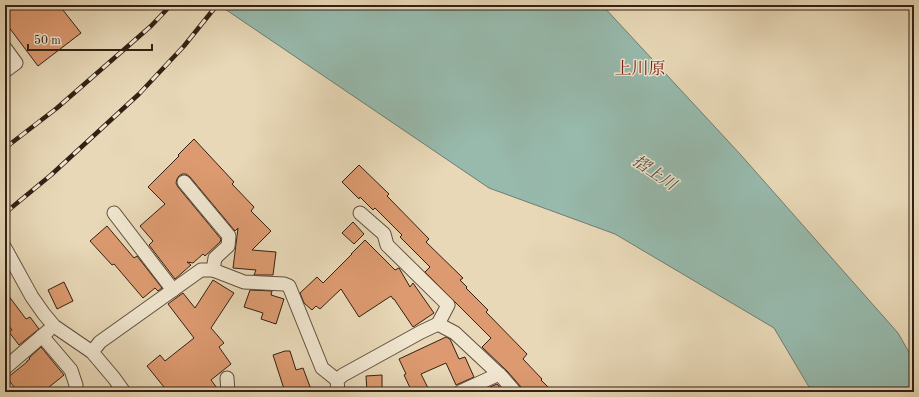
<svg xmlns="http://www.w3.org/2000/svg" width="919" height="397" font-family="'Old Standard TT','Noto Serif JP',serif">
  <rect width="100%" height="100%" fill="#e8d8b7"/>
  <filter id="stains"><feTurbulence type="fractalNoise" baseFrequency=".005" numOctaves="4"/><feColorMatrix values="0 0 0 0 .2 0 0 0 0 .09 0 0 0 0 .02 0 0 0 .5 -.17"/></filter>
  <radialGradient id="worn" r=".72"><stop offset=".6" stop-color="#630" stop-opacity="0"/><stop offset="1" stop-color="#630" stop-opacity=".3"/></radialGradient>
  <path fill="#97baad" stroke="#6f7d70" d="M219,5H602L740,154L898,333L914,361V392H812L774,328L615,234L489,188Z"/>
  <g fill="#dd9a70" stroke="#332115">
    <path d="M16,5H59L81,33L38,66L5,22V13Z"/>
    <path d="M194,139L234,182L232,184L254,207L251,211L271,231L252,250L276,252L273,275H254L256,270L233,268L238,228L235,231L190,177L186,174H182L179,176L177,179L176,183L178,187L221,239L220,242L205,256L203,254L193,263L187,262L191,265L175,279L149,245L153,241L140,226L165,204L148,187L179,156L178,155Z"/>
    <path d="M359,165L389,194L387,196L429,239L426,242L463,278L460,280L467,287L466,288L488,310L486,312L527,354L523,359L542,379L541,380L553,392H523L521,387L508,372L482,347L491,338L425,272L430,267L400,237L402,235L375,208L373,210L360,197L359,199L342,182Z"/>
    <path d="M353,222L364,234L354,244L342,233Z"/>
    <path d="M107,226L134,258L137,256L162,288L158,291L155,288L143,298L114,264L112,265L90,241Z"/>
    <path d="M365,240L395,270L399,268L410,287L413,283L434,313L413,327L394,299H393L391,296L359,317L341,289L320,309L316,306L312,310L304,303L300,293L317,277L323,283L352,254H351Z"/>
    <path d="M213,280L234,293L211,328L224,343L219,347L231,364L211,380L220,392H168L147,366L160,355L165,361L194,338L168,304L183,293L195,308Z"/>
    <path d="M64,282L73,301L57,309L48,290Z"/>
    <path d="M250,290L272,291L271,295L284,299L276,324L261,319L263,313L244,307Z"/>
    <path d="M5,291L26,319L30,317L39,329L19,345L9,332L12,330L5,321Z"/>
    <path d="M446,337L450,339L459,359L465,357L474,377L456,385L446,363L421,374L430,392H412L404,375L406,374L399,359Z"/>
    <path d="M41,347L64,375L43,392H18L7,378L27,362V361L30,359L29,358Z"/>
    <path d="M285,351H290L296,370L303,368L312,392H285L273,355Z"/>
    <path d="M382,375V392H367L366,376Z"/>
    <path d="M497,384L504,392H479Z"/>
  </g>
  <g fill="none" stroke-linecap="round" stroke-linejoin="round">
    <g stroke="#604f3e" stroke-width="15">
      <g id="minor">
        <path d="M5,48L16,63L5,71"/>
        <path d="M184,182L229,236L228,246L215,258L213,270"/>
        <path d="M114,213L173,290"/>
        <path d="M360,213L384,234L387,245L448,305L438,324"/>
        <path d="M5,248L32,297L44,314L54,326L92,352L114,378L124,392"/>
        <path d="M42,336L71,370L76,385L75,392"/>
        <path d="M92,352L100,342L201,270H213L244,282L284,284L289,286L322,368L337,380"/>
        <path d="M5,368L48,331"/>
        <path d="M227,378L228,392"/>
        <path d="M338,392L337,380L343,375L421,332L438,324L455,333L502,377L515,392"/>
        <path d="M460,392L499,374"/>
      </g>
    </g>
    <use href="#minor" stroke="#f0e6d0" stroke-width="13"/>
    <g stroke="#332115" stroke-width="4.5">
      <g id="rail">
        <path d="M5,148L57,108L151,26L171,5"/>
        <path d="M5,213L51,175L139,94L184,46L217,5"/>
      </g>
    </g>
    <use href="#rail" stroke="#f0e6d0" stroke-width="3" stroke-dasharray="9" stroke-linecap="butt"/>
  </g>
  <g text-anchor="middle" stroke-width="3" stroke-linejoin="round" paint-order="stroke">
    <g font-size="16" font-style="italic" fill="#514f43" stroke="#f0e6d0">
      <text transform="translate(655 172) rotate(34)" y="6">摺上川</text>
    </g>
    <g font-size="17" fill="#7a1f14" stroke="#f0e6d0">
      <text x="640" y="74">上川原</text>
    </g>
  </g>
  <rect width="919" height="397" fill="none" stroke="#e8d8b7" stroke-width="20"/>
  <rect x="6" y="6" width="907" height="385" fill="none" stroke="#332115" stroke-width="2"/>
  <rect x="10" y="10" width="899" height="377" fill="none" stroke="#332115"/>
  <path d="M28 44v6h124v-6" fill="none" stroke="#332115" stroke-width="2"/>
  <text x="34" y="44" font-size="12" fill="#332115" stroke="#f0e6d0" stroke-width="3" paint-order="stroke">50 m</text>
  <rect width="100%" height="100%" filter="url(#stains)"/>
  <rect width="100%" height="100%" fill="url(#worn)"/>
</svg>
